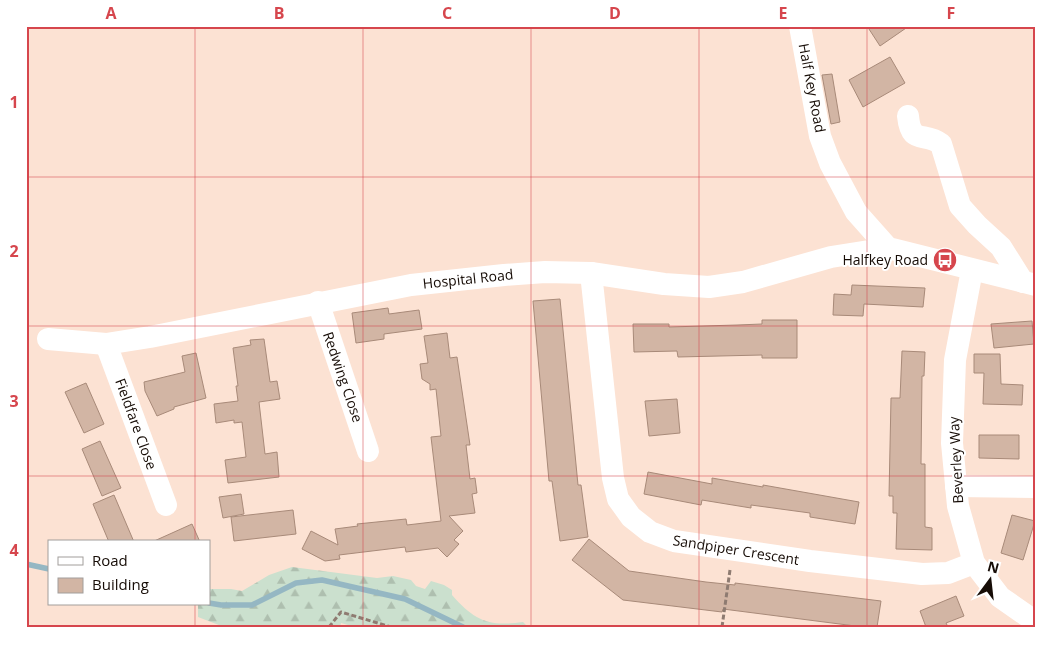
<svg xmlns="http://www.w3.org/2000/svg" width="1062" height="653" font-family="'Open Sans',sans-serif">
  <defs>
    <pattern id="forest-firs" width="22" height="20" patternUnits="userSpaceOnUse" patternTransform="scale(1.25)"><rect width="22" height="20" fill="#cbe0ce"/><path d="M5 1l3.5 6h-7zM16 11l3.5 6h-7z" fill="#aebfaf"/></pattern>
  </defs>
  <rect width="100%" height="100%" fill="#fce2d3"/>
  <path fill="url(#forest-firs)" d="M292,567L377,578L393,576L411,580L416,586L425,589L431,581L444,585L452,590V595C475,621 489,627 523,622L528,627H355L341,623L340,627H224L198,617V604H209V589H231L242,591L269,575Z"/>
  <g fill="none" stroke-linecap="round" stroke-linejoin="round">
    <g stroke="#95b7c3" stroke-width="5.5">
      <path d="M26,564L49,569"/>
      <path d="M209,603L221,605H252L296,583L322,580L405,599L463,627"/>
    </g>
  </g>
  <g fill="#d2b5a4" stroke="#a88a79">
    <path d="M867,26H909L880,46Z"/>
    <path d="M890,57L905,83L863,107L849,80Z"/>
    <path d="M832,74L840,122L831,124L822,75Z"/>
    <path d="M852,285L925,288L923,307L864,304L863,316L833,315L834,294L851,295Z"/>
    <path d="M560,299L578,485H581L588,537L560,541L552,481H549L533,301Z"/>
    <path d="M388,308L389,314L419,310L422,329L384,334V339L356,343L352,313Z"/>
    <path d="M762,320H797V358H762V355L678,357L677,351L634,352L633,324H669V327L737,325L762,324Z"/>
    <path d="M1032,321L1034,344L994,348L991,324Z"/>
    <path d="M447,333L450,358L457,357L470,445H466L470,479L475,478L477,493L472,494L475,513L449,516L463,531L454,540L459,544L447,557L438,548L406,552L405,547L339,555L340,559L325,561L302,549L311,531L338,545L335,529L358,526L357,524L406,519L407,525L441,521L431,437L441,436L436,389L430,390V384L422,379L420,364L428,363L424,336Z"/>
    <path d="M264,339L270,382L277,381L280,399L259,402L265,454L277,452L279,477L228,483L225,460L246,457L242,422L234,423V420L216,423L214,404L238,401L236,386H238L233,348L251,345L250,340Z"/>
    <path d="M902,351L925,352L924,376H922L921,464H925V527L932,528V550L896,549L897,513H893V496H889L891,398H900Z"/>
    <path d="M196,353L206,398L174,407V409L157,416L145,391L144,382L185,372L182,356Z"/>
    <path d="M974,354H1000L1001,384L1023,385L1022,405L983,404L984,373H974Z"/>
    <path d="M86,383L104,424L84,433L65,392Z"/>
    <path d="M677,399L680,433L649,436L645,401Z"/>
    <path d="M979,435H1019V459L979,458Z"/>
    <path d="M100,441L121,488L102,496L82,449Z"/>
    <path d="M648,472L712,484V478L763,487V485L859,502L855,524L810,517V513L751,505V508L702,500L701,505L644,494Z"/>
    <path d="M241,494L244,514L223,518L219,497Z"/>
    <path d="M114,495L134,542H109L93,504Z"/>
    <path d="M293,510L296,534L234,541L231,517Z"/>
    <path d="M1012,515L1035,521L1023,560L1001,553Z"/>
    <path d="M192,524L200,542H152Z"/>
    <path d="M589,539L629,571L706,582L735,585V583L881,601L877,627H863L723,609L722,612L623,600L572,560Z"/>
    <path d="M956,596L964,616L946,623L948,627H926L920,611Z"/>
  </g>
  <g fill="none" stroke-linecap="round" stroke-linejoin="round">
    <g stroke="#8e7b71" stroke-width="3" stroke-dasharray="5 2.5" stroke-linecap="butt">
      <path d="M329,627L341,612L391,627"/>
      <path d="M722,627L730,570"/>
    </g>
    <g stroke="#fff" stroke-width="22">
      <path d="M800,26L820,136L830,163L856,212L888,248L1036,285"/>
      <path d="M908,116C911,146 924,131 941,144L960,206L977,225L1001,247L1023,282"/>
      <path d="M972,270L955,360L952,443L958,506L974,563L1000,597L1036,622"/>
      <path d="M591,273L613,478L618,499L631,517L650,532L674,541L810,561L922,574L948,573L974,563"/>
      <path d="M318,302L368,451"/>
      <path d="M48,339L106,344L150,337L411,285L504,275L545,272L591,273L664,284L709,287L743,282L831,257L888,248"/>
      <path d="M106,344L166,505"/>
      <path d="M956,486L1036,487"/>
    </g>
  </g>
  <path fill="none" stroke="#d6464d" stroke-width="1" stroke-opacity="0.55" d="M195,26V542M363,26V627M531,26V627M699,26V627M867,26V627M26,177H1036M26,326H1036M26,476H1036M195,604V627"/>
  <defs>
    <g id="bus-disc" transform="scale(1.25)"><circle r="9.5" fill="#d6464d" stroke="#fff"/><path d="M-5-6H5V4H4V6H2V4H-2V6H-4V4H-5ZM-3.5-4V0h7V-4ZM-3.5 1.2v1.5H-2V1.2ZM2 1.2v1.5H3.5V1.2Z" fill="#fff"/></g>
  </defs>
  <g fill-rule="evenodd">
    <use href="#bus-disc" x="945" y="260"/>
  </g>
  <g text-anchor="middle" stroke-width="4" stroke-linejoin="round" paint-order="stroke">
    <g font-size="14" fill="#160c06" stroke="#fff">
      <text transform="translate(812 88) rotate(79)" y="5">Half Key Road</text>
      <text transform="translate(468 279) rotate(-6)" y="5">Hospital Road</text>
      <text transform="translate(343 377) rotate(71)" y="5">Redwing Close</text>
      <text transform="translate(136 424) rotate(70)" y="5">Fieldfare Close</text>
      <text transform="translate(956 460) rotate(-93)" y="5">Beverley Way</text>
      <text transform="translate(736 550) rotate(9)" y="5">Sandpiper Crescent</text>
    </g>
    <g font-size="14" fill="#160c06" stroke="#fff" text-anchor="end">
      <text x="928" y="265">Halfkey Road</text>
    </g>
  </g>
  <rect width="1062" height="653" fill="none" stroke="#ffffff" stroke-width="55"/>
  <rect x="48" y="540" width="162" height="65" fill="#ffffff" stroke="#a29e9b"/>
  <rect x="58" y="557" width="25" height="8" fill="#ffffff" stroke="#a29e9b"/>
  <text x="92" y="566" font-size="15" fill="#160c06">Road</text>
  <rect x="58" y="578" width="25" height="15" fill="#d2b5a4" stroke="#a29e9b"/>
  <text x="92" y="590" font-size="15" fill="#160c06">Building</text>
  <g transform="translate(990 580) rotate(15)" stroke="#ffffff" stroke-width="4" paint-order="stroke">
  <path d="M0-4L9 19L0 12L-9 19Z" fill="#160c06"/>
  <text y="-8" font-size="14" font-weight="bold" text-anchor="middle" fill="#160c06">N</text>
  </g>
  <rect x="28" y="28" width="1006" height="598" fill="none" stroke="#d6464d" stroke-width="2"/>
  <g font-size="16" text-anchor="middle" font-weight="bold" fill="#d6464d">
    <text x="111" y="19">A</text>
    <text x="279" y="19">B</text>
    <text x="447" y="19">C</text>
    <text x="615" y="19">D</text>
    <text x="783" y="19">E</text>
    <text x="951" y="19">F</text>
    <text x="14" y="108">1</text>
    <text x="14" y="257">2</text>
    <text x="14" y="407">3</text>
    <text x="14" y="556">4</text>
  </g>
</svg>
